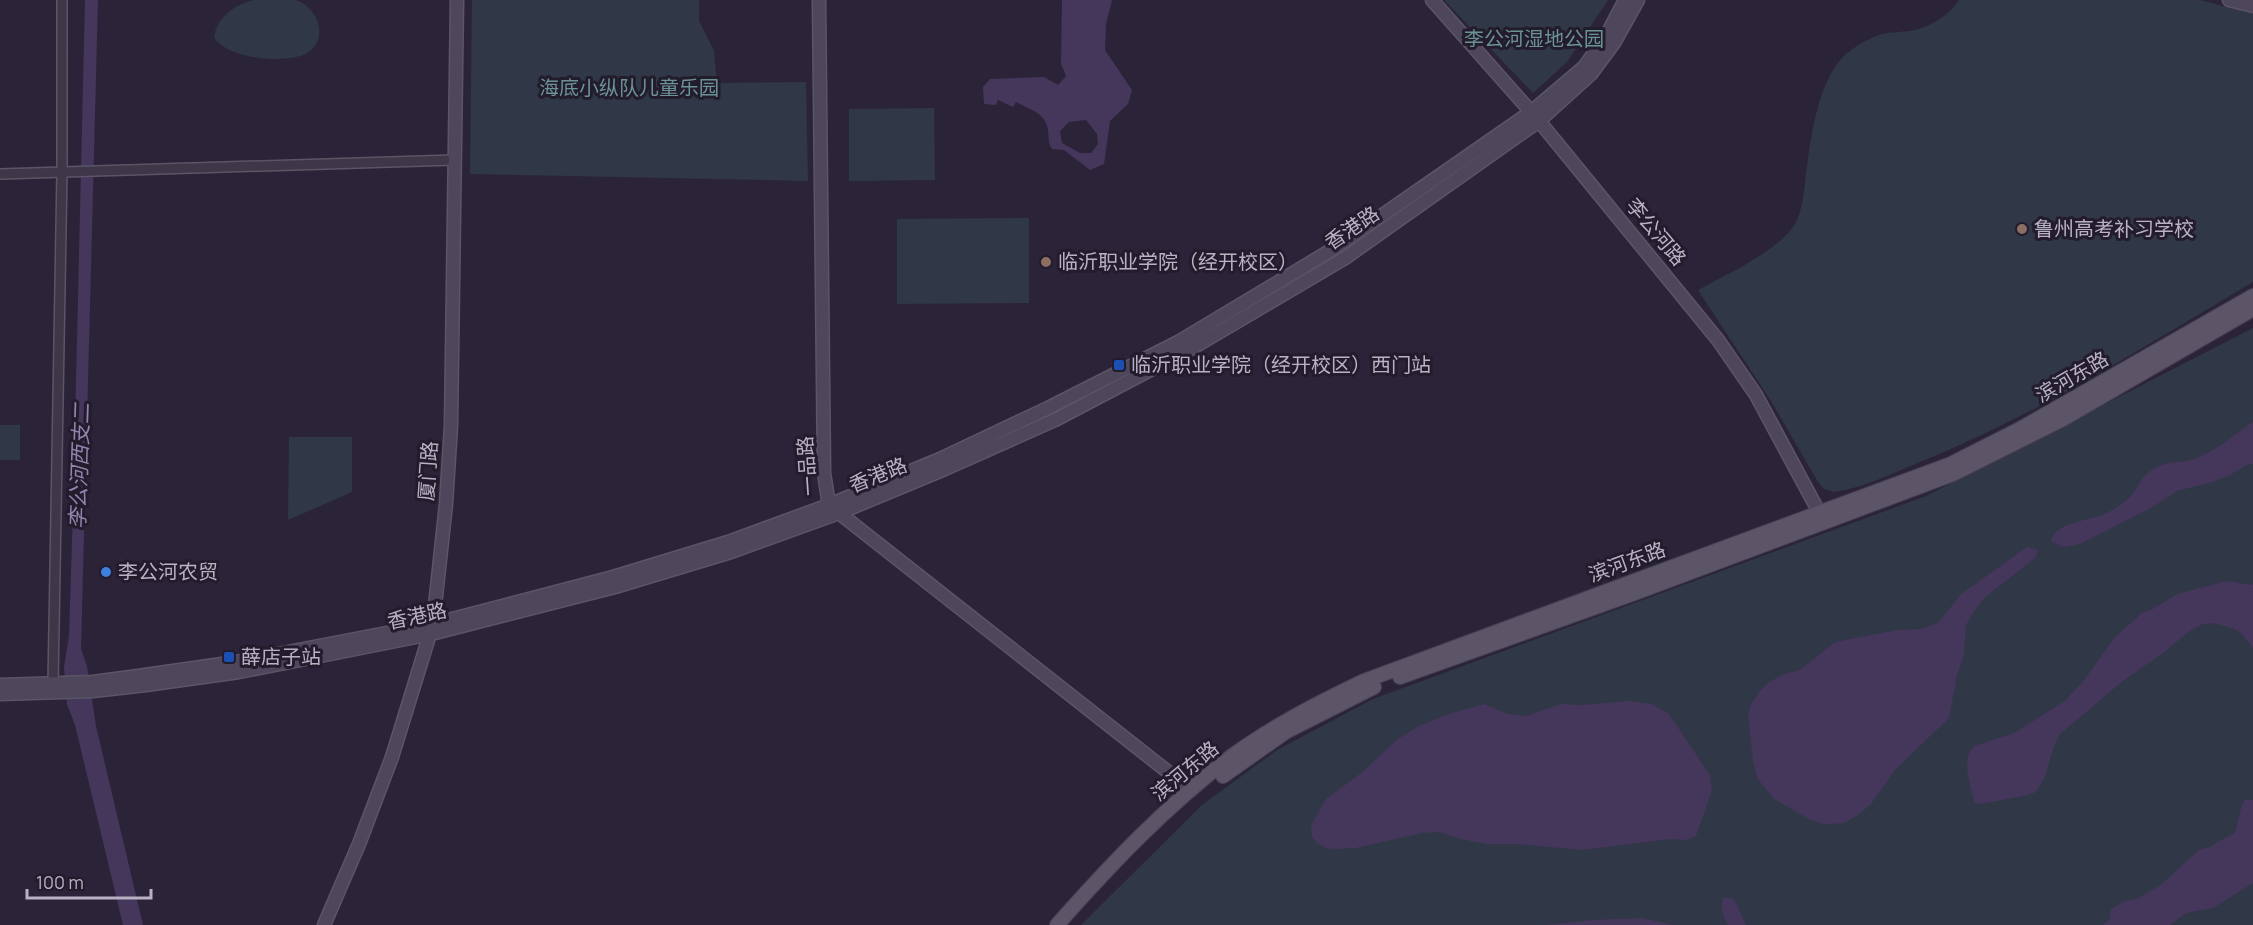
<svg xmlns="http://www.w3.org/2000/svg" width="2253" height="925" font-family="Manrope,'Noto Sans SC',sans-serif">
  <rect width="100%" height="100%" fill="#2b2438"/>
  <g fill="#303746">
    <path d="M254,0C264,0 286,0 296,0C319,8 330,41 305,54C284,64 226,59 214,37C217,17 234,5 254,0Z"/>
    <path d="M472,0H699V21L714,51L717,83L806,82L808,181L470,174Z"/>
    <path d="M1444,0H1608L1567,62L1533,93Z"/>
    <path d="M1959,0H2200L2253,14V282C2145,346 2037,415 1920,462C1893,473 1863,488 1834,492L1824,489L1818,482L1771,401L1698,290C1724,276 1777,251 1793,227C1803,212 1804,191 1806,174C1811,137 1817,85 1843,57C1853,47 1869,38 1882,34C1891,32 1901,32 1910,31C1928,28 1949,16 1959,0Z"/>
    <path d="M934,108L935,180L849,181V109Z"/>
    <path d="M1029,218V303L897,304V219Z"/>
    <path d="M2253,328V925H1081L1202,805L1277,750L1373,699L1926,496Z"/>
    <rect x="0" y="425" width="20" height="35"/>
    <path d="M289,437H352V492L288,520Z"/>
  </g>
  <g fill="#44375b" fill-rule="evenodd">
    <path d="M85,0H98L81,649L87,666L96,726L143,925H123L75,725L67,704L64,667L69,636L73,510Z"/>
    <path d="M1062,0H1112L1106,24L1105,50L1132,90L1128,104L1110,121L1104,164L1090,170L1064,150L1052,149C1048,143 1049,137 1048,130C1046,113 1029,109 1016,102L1013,107L998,100L996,105L984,104L983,87L990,79L1044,77L1058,85L1066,76L1061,64ZM1086,120L1097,134L1098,144L1091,153H1080L1062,143L1060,131L1069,122Z"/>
    <path d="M2253,422V464L2247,465L2228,476L2212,482L2177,491L2151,508L2080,544L2063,547L2051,541C2057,521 2085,522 2102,515C2111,511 2125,504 2132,495C2142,482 2139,478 2155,468C2167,461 2178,463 2190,460C2213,454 2234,435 2253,422Z"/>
    <path d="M2027,547L2038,550L2035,558L1984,598L1973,613L1966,625L1964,655L1957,675L1949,718L1895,770L1871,804L1858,815L1844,823L1832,824H1823L1809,819L1774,799L1757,778L1753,760L1748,717L1751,704L1760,691L1769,682L1784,674L1800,670L1835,642L1897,630L1922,629L1938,623L1961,594Z"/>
    <path d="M2227,581L2253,585V648L2241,633L2232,628L2213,623L2203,624L2191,630L2163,653L2123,681L2060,734L2053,749L2045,777L2036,792L2028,795L1981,804L1974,802C1971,784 1960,761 1974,746L2014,733L2065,701L2084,680L2115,637L2143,612L2151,610L2177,594Z"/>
    <path d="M1629,701L1652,704L1669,714L1710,775L1712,790L1696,836L1687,840L1671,839L1582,850L1519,844H1487L1460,839L1439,832L1422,833L1356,848L1336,849L1326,848L1317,843L1312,836L1311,825L1326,799L1361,773L1398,739L1417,727L1448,714L1484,704L1508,714L1526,716L1561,704L1582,705Z"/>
    <path d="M2245,800H2253V883L2213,908L2186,913L2170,925H2103L2110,919L2111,909L2125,901L2137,899L2162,884L2199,850L2213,846L2217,842L2235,833C2239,822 2238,811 2245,800Z"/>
    <path d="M1724,897L1734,899L1746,925H1728C1723,916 1719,907 1724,897Z"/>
    <path d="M1642,918L1674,925H1546L1594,920Z"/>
  </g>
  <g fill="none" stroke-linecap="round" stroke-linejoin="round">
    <g stroke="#5b5566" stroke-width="12">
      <g id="street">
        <path d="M0,174L454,160"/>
        <path d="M53,684L62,172V0"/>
      </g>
    </g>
    <g stroke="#5b5566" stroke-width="15">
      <g id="secondary">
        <path d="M819,0L824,473L829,505L1191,790"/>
        <path d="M1432,0L1539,121L1718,340L1756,395L1819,512"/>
        <path d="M2229,0L2253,6"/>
        <path d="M0,685L93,682L138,676L236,662L433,624L613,577L728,542L829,505L940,459L1048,408L1180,341L1338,246L1531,112L1584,67L1606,36L1625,0"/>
        <path d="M0,694L93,691L146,685L239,672L431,634L615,587L731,552L839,513L945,469L1055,420L1194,347L1345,258L1539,121L1591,74L1614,43L1638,0"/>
        <path d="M324,925L359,844L392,757L433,624L446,504L451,426L457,0"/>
      </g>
    </g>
    <g stroke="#464051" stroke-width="16">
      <g id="primary">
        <path d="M1400,677L1635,593L1953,474L2063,419L2253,309"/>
        <path d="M1223,776L1287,731L1374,687"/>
        <path d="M1057,925C1111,864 1167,805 1232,756C1273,726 1318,703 1364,681L1951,464L2020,429L2253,296"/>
      </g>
    </g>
    <use href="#street" stroke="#3d3748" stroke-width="9"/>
    <use href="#secondary" stroke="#4e465b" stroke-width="12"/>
    <use href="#primary" stroke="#5c5568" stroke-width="14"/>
  </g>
  <g fill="#8d6e63" stroke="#221c2d" stroke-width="2">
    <circle cx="2022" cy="229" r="6"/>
    <circle cx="1046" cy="262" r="6"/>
  </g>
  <g fill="#1a4fb4" stroke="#221c2d" stroke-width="2">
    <rect x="1113" y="359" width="12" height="12" rx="3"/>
    <rect x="223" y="651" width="12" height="12" rx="3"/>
  </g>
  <circle fill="#3f7fe0" stroke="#221c2d" stroke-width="2" cx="106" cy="572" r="6"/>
  <g text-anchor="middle" stroke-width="6" stroke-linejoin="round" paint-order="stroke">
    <g font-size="20" fill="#6b9393" stroke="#221c2d">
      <text x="1534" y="46">李公河湿地公园</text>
      <text x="629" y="95">海底小纵队儿童乐园</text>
    </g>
    <g font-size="20" fill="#b9b2c4" stroke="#221c2d">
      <text transform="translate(1352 228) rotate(-34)" y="7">香港路</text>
      <text transform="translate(1656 232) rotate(50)" y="7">李公河路</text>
      <text transform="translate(2072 377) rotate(-30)" y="7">滨河东路</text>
      <text transform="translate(807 466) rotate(-94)" y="7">一品路</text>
      <text transform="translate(428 471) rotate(-86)" y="7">厦门路</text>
      <text transform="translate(878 475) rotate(-22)" y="7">香港路</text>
      <text transform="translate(1627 562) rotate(-20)" y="7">滨河东路</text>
      <text transform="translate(417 616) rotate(-12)" y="7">香港路</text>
      <text transform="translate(1185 771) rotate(-40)" y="7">滨河东路</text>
    </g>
    <g font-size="20" fill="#b9b2c4" stroke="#221c2d" text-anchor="start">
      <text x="2034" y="236">鲁州高考补习学校</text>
      <text x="1058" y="269">临沂职业学院（经开校区）</text>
      <text x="1131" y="372">临沂职业学院（经开校区）西门站</text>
      <text x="118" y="579">李公河农贸</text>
      <text x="241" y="664">薛店子站</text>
    </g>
    <g font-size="21" font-style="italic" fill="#9384ae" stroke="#221c2d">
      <text transform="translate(80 466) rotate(-88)" y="7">李公河西支二</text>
    </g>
  </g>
  <path d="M27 889v9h124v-9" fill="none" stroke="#b9b2c4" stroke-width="3"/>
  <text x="36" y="889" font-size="18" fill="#b9b2c4" stroke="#221c2d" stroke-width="4.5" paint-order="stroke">100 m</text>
</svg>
